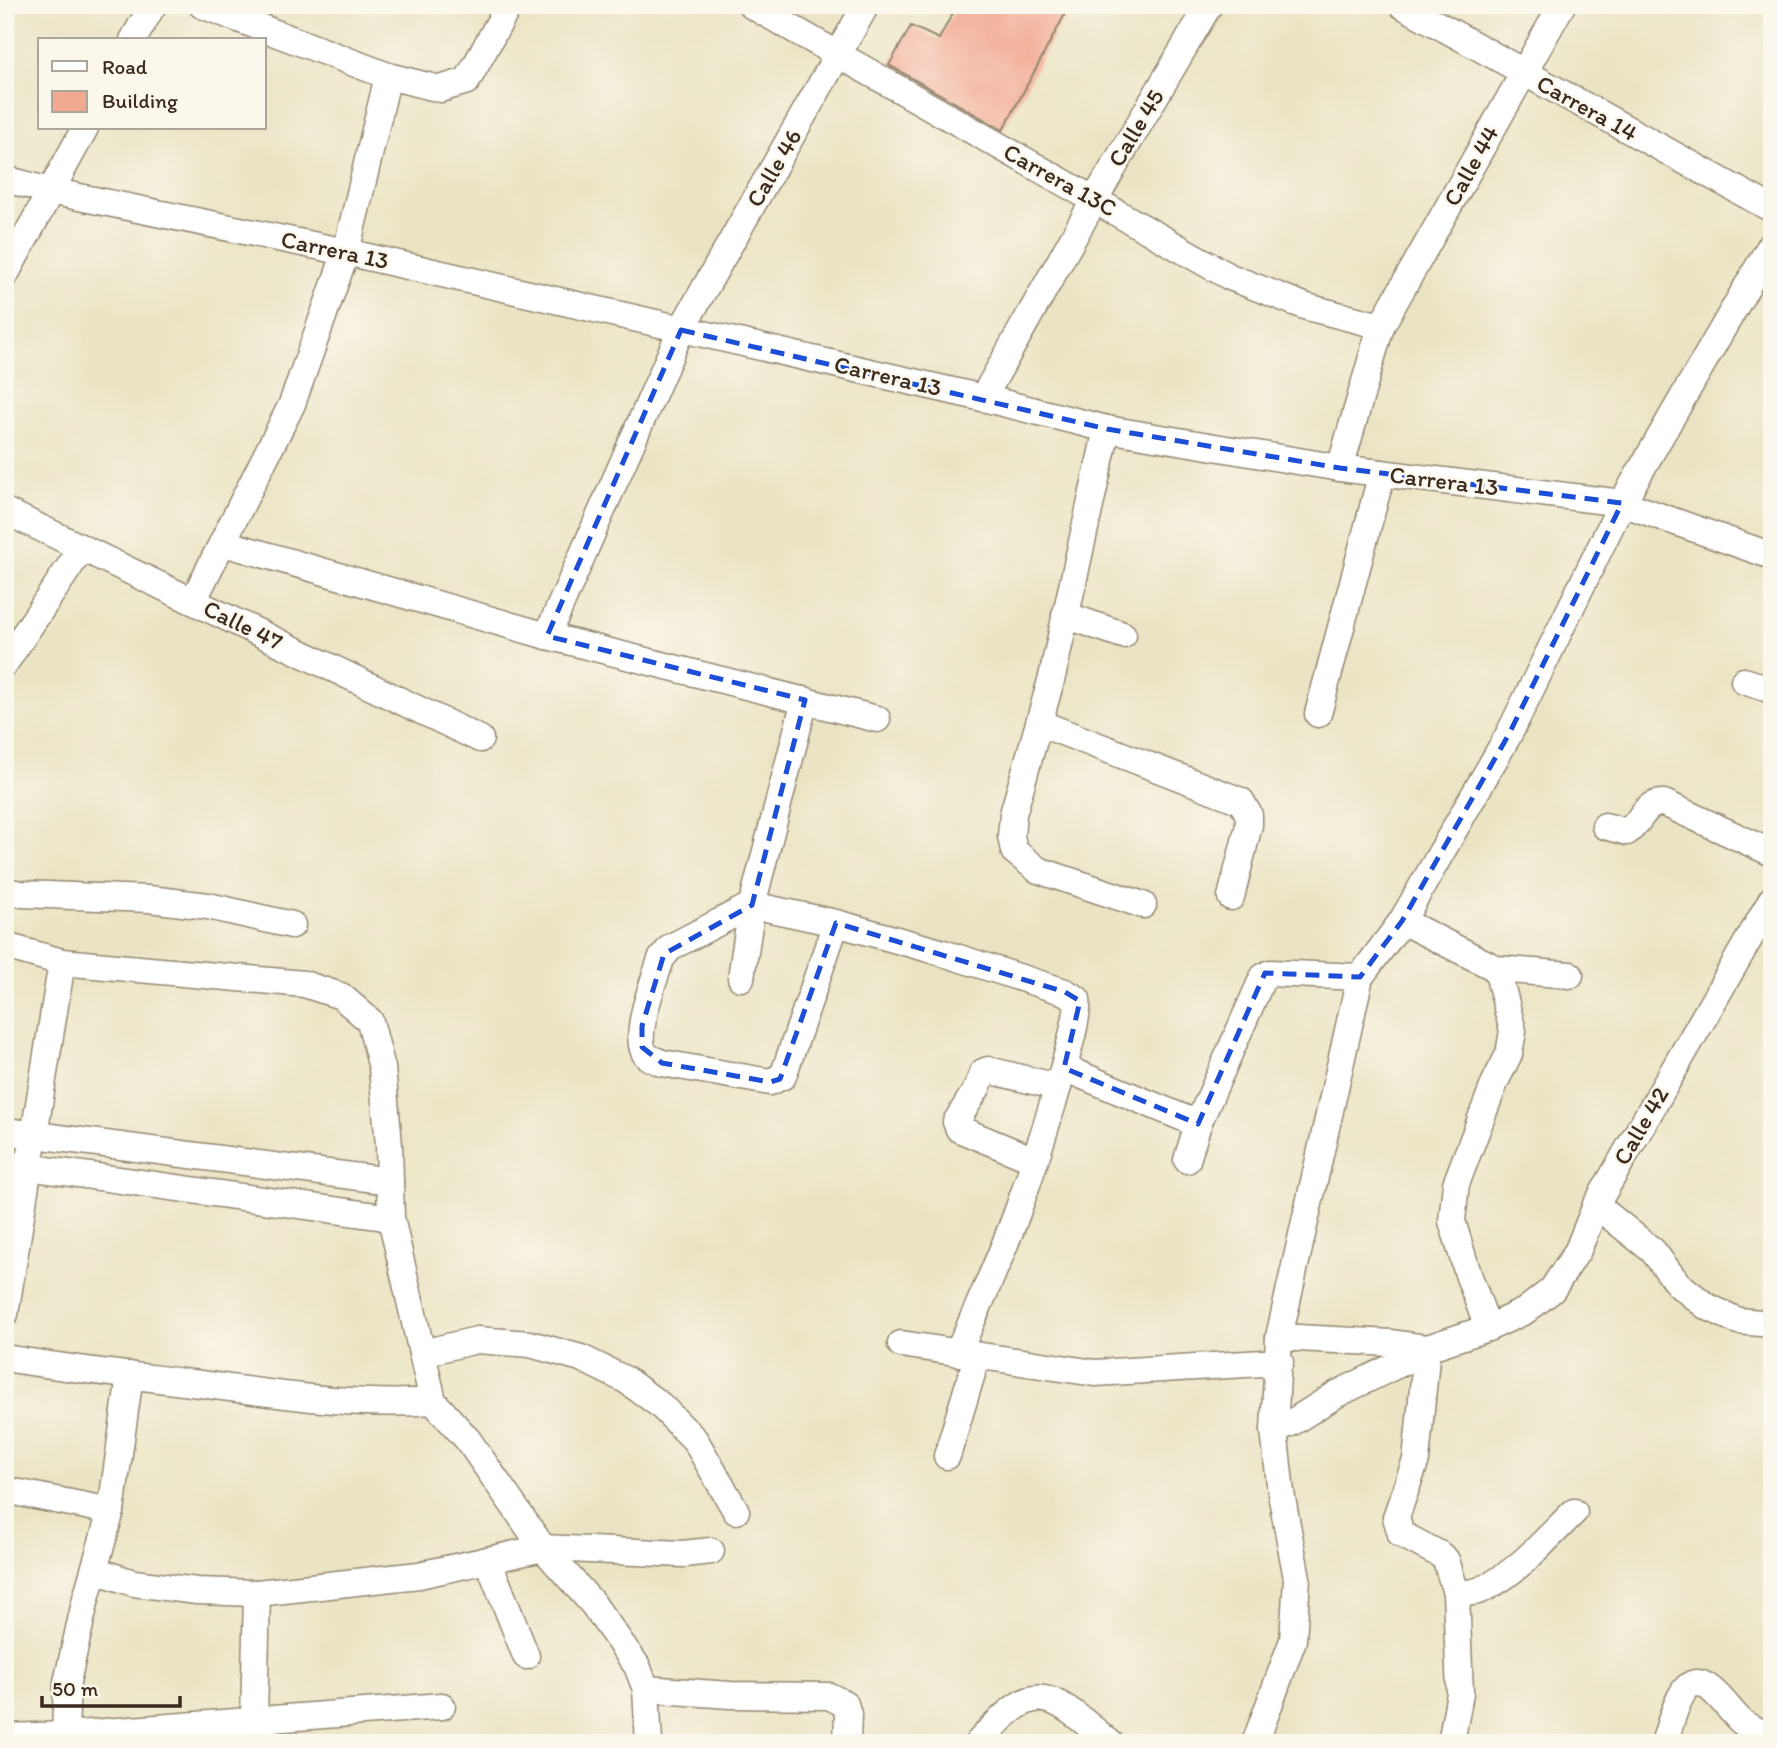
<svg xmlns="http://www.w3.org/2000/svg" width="1777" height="1748" font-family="Itim,sans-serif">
  <rect width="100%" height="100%" fill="#fbf7ec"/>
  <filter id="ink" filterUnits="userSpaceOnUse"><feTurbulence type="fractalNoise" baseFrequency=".0143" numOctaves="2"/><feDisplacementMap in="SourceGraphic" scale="14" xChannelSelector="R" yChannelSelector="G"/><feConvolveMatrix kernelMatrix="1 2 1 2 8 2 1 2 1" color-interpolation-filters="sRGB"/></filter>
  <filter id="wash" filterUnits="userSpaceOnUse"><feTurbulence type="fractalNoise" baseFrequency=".00686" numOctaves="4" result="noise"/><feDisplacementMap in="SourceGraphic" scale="28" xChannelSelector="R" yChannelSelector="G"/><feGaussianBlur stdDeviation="1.57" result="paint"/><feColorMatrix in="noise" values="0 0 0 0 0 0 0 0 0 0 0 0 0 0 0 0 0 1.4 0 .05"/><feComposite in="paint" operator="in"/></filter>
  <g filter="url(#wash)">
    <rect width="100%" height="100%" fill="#ebe4c4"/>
    <g id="blocks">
      <path fill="#f2a992" d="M957,5H1070L1003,130L889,65L911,26L939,39Z"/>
    </g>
  </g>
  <g filter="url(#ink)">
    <use href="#blocks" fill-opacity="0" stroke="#938771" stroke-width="2"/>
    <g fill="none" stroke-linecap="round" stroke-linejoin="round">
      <g stroke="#938771" stroke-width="29">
        <g id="minor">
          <path d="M202,5L388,76L440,89L467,81L509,5"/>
          <path d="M751,5L1230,277L1307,307L1381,326"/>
          <path d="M866,5L681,330L547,636L877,719"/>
          <path d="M1402,5L1772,209"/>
          <path d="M133,40L153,5"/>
          <path d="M5,179L50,191L346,252L983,398L1107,429L1340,468L1622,503L1772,556"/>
          <path d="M5,275L85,128"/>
          <path d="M983,398L1095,199L1209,5"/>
          <path d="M1107,429L1052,677L1013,814L1011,836L1014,851L1038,870L1143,905"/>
          <path d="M1340,468L1381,326L1562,5"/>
          <path d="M5,511L480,739"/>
          <path d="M224,543L547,636"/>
          <path d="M193,601L292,404L346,252L388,76"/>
          <path d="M1065,615L1123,635"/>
          <path d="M5,663L82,548"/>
          <path d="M1744,681L1772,690"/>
          <path d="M1318,714L1382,473"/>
          <path d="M1039,723L1241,801L1249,815V825L1231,897"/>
          <path d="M1605,826L1627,832C1642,822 1643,802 1664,803L1772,853"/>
          <path d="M5,891L22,894L149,899L208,906L292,925"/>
          <path d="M1402,921L1497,969L1513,1031L1509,1054L1495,1082L1456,1184L1452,1221L1468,1274L1488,1328"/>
          <path d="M836,923L783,1076L770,1082L662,1063C658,1061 651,1059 647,1056C630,1039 655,979 661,959L671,947L752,905L836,923L940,952L1065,992L1077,999C1084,1016 1028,1182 1018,1210C1001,1258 978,1306 958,1353"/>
          <path d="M5,946L62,962L304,984L341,996L370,1021L382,1068L389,1145L391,1218L433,1401L468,1440L543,1548L593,1604L637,1666L646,1689L649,1743"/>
          <path d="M1497,969L1570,975"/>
          <path d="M741,978L752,905L805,700"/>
          <path d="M1064,1068L1198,1124"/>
          <path d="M5,1131L390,1181"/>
          <path d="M1034,1160L959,1129L956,1122L977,1088L983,1072L988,1070L1058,1087"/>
          <path d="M1187,1160L1198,1124L1263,977L1270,973L1360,977"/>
          <path d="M5,1164L391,1218"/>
          <path d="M1596,1205L1653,1251L1678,1284L1706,1306L1738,1321L1772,1324"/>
          <path d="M5,1314L62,962"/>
          <path d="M1279,1337L1392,1343L1427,1348"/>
          <path d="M901,1344L1095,1373L1280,1362"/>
          <path d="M1427,1348L1416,1460L1396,1517L1401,1534L1439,1554L1446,1560L1456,1593L1460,1693L1451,1743"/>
          <path d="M422,1353L477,1340L530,1344L581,1358L626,1380L660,1405L695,1440L736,1511"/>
          <path d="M5,1358C70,1369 135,1376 200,1384C278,1394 355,1407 433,1401"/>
          <path d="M1274,1430L1291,1423L1337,1394L1411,1358L1427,1348L1488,1328L1525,1311L1552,1290L1578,1250L1596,1205L1772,899"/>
          <path d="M947,1456L977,1357"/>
          <path d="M5,1490L111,1511"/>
          <path d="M488,1560L526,1656"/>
          <path d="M94,1570L134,1583L197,1591L257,1593L419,1575L543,1548L683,1554L711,1551"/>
          <path d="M1456,1593C1467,1593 1477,1593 1487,1587C1520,1570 1547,1538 1574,1512"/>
          <path d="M646,1689L730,1695L829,1696L845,1704L848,1714L847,1743"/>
          <path d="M254,1720L257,1593"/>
          <path d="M65,1735L67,1682L86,1598L111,1511L130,1375"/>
          <path d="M5,1737L65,1735L442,1706"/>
          <path d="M978,1743C1037,1677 1047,1691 1110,1743"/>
          <path d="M1255,1743L1293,1640L1297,1578L1281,1493L1274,1430L1279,1337L1360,977L1402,921L1509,734L1622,503L1772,243"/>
          <path d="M1664,1743C1670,1726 1674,1706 1684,1691C1703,1665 1727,1710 1742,1722C1749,1728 1762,1733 1772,1735"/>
        </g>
      </g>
      <use href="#minor" stroke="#fff" stroke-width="26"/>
    </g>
  </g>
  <path fill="none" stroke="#1d4ed8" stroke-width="5" stroke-dasharray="14 9" stroke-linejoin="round" d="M681,330L1107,429L1340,468L1622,503L1509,734L1402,921L1360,977L1265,973L1198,1124L1064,1068L1080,1001L1065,992L836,923L780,1079L770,1082L662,1063L642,1047V1026L664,954L752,905L805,700L547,636Z"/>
  <g text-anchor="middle" stroke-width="5" stroke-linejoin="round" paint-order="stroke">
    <g font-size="24" fill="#3b2a1e" stroke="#fbf7ec">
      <text transform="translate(1587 108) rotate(29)" y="8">Carrera 14</text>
      <text transform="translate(1136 128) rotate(-59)" y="8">Calle 45</text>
      <text transform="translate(1471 166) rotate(-61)" y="8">Calle 44</text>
      <text transform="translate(774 168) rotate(-60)" y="8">Calle 46</text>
      <text transform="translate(1060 180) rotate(29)" y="8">Carrera 13C</text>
      <text transform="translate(335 250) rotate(12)" y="8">Carrera 13</text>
      <text transform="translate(888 376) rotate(13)" y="8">Carrera 13</text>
      <text transform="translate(1444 481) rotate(7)" y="8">Carrera 13</text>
      <text transform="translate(243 625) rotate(26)" y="8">Calle 47</text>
      <text transform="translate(1641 1126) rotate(-60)" y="8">Calle 42</text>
    </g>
  </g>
  <rect width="1777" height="1748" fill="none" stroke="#fbf7ec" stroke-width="28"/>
  <rect x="38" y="38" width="228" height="91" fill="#fbf7ec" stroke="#aea59a" stroke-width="2"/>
  <rect x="52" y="61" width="35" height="10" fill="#ffffff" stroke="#aea59a" stroke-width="2"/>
  <text x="102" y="74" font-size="21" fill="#3b2a1e">Road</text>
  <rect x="52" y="91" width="35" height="21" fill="#f2a992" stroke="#aea59a" stroke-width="2"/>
  <text x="102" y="108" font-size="21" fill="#3b2a1e">Building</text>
  <path d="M42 1696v10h138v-10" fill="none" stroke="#3b2a1e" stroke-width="3.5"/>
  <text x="52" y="1696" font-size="21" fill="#3b2a1e" stroke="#fbf7ec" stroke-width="5" paint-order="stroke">50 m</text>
</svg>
